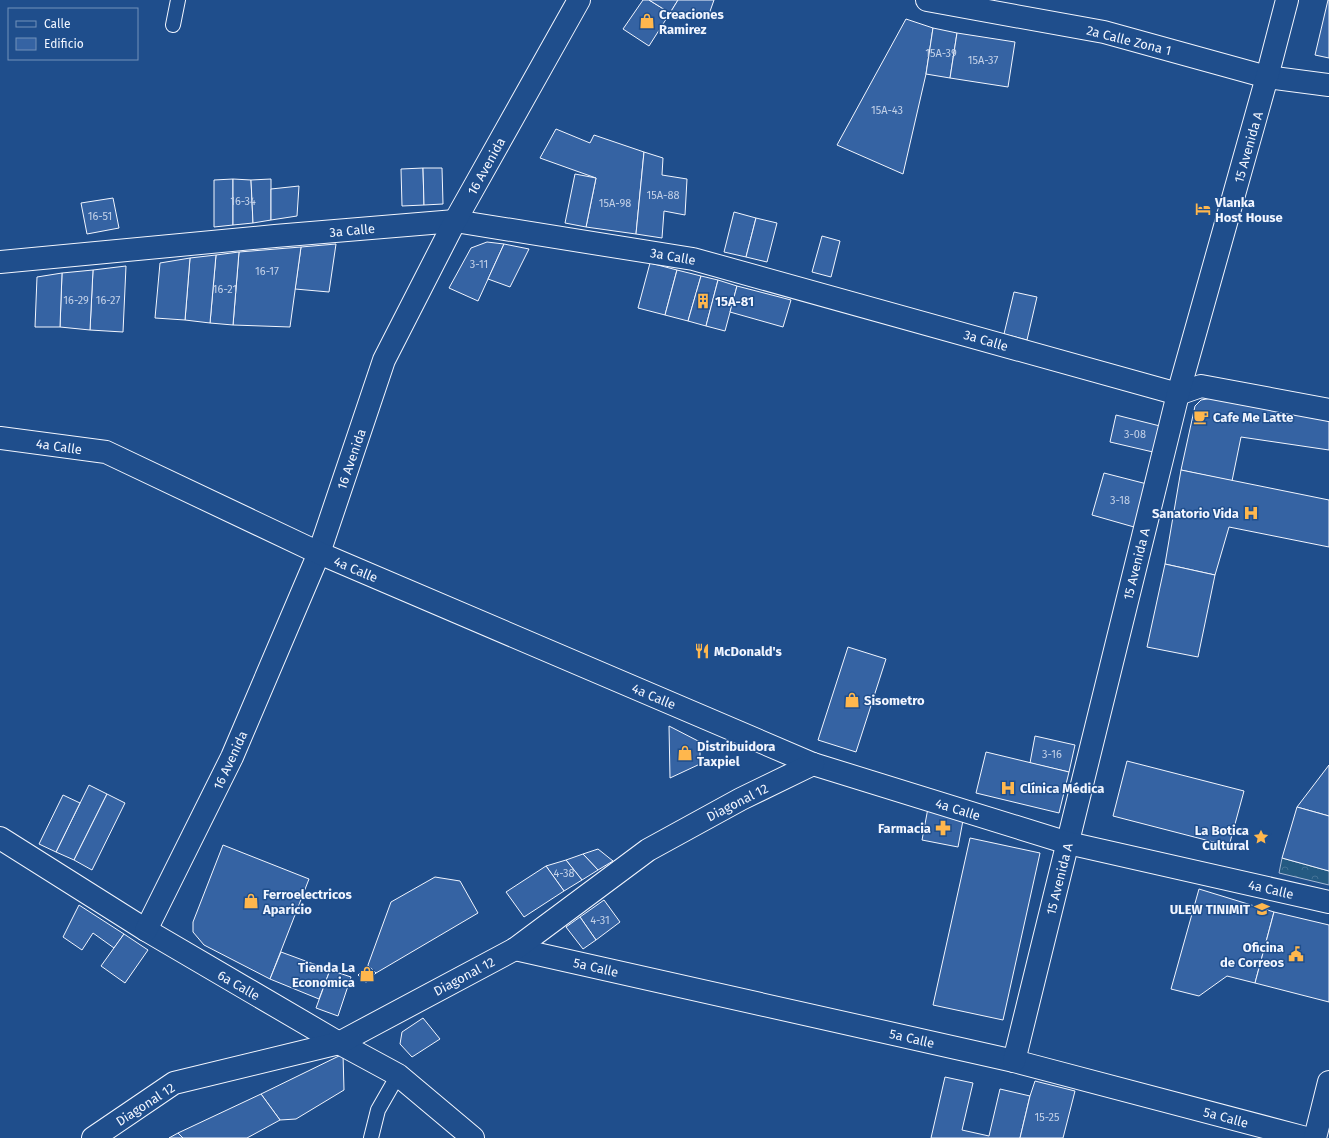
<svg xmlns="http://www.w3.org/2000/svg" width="1329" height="1138" font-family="'Fira Sans',sans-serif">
  <defs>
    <pattern id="park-crowns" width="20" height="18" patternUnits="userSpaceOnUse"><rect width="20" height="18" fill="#245a82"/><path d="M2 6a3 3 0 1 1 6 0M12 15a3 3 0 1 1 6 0" fill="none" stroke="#447295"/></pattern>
  </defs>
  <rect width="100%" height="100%" fill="#1f4e8c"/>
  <path fill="url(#park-crowns)" stroke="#a8bbd7" d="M1282,858L1329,871V885L1279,873Z"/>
  <g fill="#3563a3" stroke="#f2f6ff">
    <path d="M643,0H649L670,13L649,46L623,29Z"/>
    <path d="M649,0H678L670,13Z"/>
    <path d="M678,0H714L708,17L670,13Z"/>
    <path d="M1328,0H1329V58L1315,55Z"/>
    <path d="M906,19L933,28L926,74L903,174L837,145Z"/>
    <path d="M933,28L957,33L950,78L926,74Z"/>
    <path d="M957,33L1015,42L1008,87L950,78Z"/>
    <path d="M556,129L590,143L594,135L644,152L636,234L586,227L596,178L540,158Z"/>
    <path d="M644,152L663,158L662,175L687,179L685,215L664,211L662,238L636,234Z"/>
    <path d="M423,168L424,205L402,206L401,169Z"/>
    <path d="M423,168H442L443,204L424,205Z"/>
    <path d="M575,174L596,178L586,227L565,223Z"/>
    <path d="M233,179V225L214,227V180Z"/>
    <path d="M233,179L251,180L253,223L233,225Z"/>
    <path d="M271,179V220L253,223L251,180Z"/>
    <path d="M299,186L297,216L271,220V189Z"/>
    <path d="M113,198L119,228L87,234L81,203Z"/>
    <path d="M734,212L756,218L746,257L724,252Z"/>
    <path d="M756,218L777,223L767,262L746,257Z"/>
    <path d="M822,236L840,241L831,277L812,272Z"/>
    <path d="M487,242L504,244L478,301L449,288L471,248Z"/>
    <path d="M336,244L329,292L295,289L301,247Z"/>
    <path d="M504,244L529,249L510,287L488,279Z"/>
    <path d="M301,247L290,327L233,325L239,252Z"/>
    <path d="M239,252L233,325L210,323L216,255Z"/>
    <path d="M216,255L210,323L185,320L190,258Z"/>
    <path d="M190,258L185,320L155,318L160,263Z"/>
    <path d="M650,263L677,270L665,315L638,308Z"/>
    <path d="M126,266L123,332L90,330L93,270Z"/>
    <path d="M93,270L90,330L60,327L62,273Z"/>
    <path d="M677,270L701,276L688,321L665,315Z"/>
    <path d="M62,273L60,327H35L37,277Z"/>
    <path d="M701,276L718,280L706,326L688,321Z"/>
    <path d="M718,280L737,286L725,331L706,326Z"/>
    <path d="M737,286L791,300L783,327L730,312Z"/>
    <path d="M1014,292L1037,297L1027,340L1004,334Z"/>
    <path d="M1212,398L1329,416V450L1241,437L1232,481L1181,470L1195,406L1201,400Z"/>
    <path d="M1116,415L1160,426L1153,452L1110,442Z"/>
    <path d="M1181,470L1329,500V547L1229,527L1215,575L1165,564Z"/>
    <path d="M1104,473L1147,484L1134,527L1092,515Z"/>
    <path d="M1165,564L1215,575L1198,657L1147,647Z"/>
    <path d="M848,647L886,659L856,752L818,740Z"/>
    <path d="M669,726L700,742V764L670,778Z"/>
    <path d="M1035,736L1075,745L1069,772L1030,763Z"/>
    <path d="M986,752L1069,772L1059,813L976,793Z"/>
    <path d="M1127,761L1244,791L1229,846L1113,816Z"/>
    <path d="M1329,765V816L1297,807Z"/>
    <path d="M89,785L107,794L74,860L56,852Z"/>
    <path d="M107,794L125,803L92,870L74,860Z"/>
    <path d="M63,795L80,803L56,852L39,844Z"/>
    <path d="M1297,807L1329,816V871L1282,858Z"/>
    <path d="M928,808L964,815L958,847L922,840Z"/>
    <path d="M970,838L1040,853L1003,1020L933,1005Z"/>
    <path d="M223,845L309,879L270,979L204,945L193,932V922Z"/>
    <path d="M598,849L613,861L598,870L583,854Z"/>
    <path d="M583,854L598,870L582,880L566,860Z"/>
    <path d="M566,860L582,880L564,891L546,866Z"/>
    <path d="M546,866L564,891L524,917L506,892Z"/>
    <path d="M435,877L460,881L478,913L376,973L368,965L391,902Z"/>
    <path d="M1199,889L1274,912L1255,983L1227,976L1199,996L1171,989Z"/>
    <path d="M604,900L620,922L596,940L580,917Z"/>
    <path d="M79,905L124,934L114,948L93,933L82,950L63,937Z"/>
    <path d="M1274,912L1329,925V1002L1255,983Z"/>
    <path d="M580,917L596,940L583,949L566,927Z"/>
    <path d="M124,934L148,950L125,983L101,966Z"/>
    <path d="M281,952L330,970L319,999L270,979Z"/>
    <path d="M368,965L376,973L366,983L358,975Z"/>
    <path d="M330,970L351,977L338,1016L316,1008Z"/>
    <path d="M423,1018L440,1039L412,1057L400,1044L402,1032Z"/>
    <path d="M343,1054L344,1090L296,1119L280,1120L261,1094Z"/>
    <path d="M945,1077L973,1083L962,1130L989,1136L1000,1089L1030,1096L1020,1138H931Z"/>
    <path d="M1035,1081L1075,1091L1063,1138H1020L1030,1096Z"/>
    <path d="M261,1094L280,1120L247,1138H183L178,1133Z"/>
    <path d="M178,1133L183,1138H169Z"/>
  </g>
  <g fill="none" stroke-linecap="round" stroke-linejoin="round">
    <g stroke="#f2f6ff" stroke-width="16">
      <g id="service">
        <path d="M173,25L178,0"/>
        <path d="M371,1138L378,1110L398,1075"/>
      </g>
    </g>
    <g stroke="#f2f6ff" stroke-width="24">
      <g id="minor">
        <path d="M927,0L1104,32L1267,77L1329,85"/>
        <path d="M0,262L275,236L455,221L693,259L1178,394L1201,386L1329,410"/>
        <path d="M0,838L146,930L339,1043L398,1075L473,1138"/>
        <path d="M146,930L232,757L319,553L384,360L455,221L579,0"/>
        <path d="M515,949L1014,1061L1306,1138"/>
        <path d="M1014,1061L1178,394L1267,77L1287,0"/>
      </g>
    </g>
    <g stroke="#f2f6ff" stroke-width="24">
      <path id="tertiary" d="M1315,1138L1329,1082"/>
    </g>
    <g stroke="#f2f6ff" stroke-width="24">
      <g id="secondary">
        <path d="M0,438L106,452L319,553L813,764L1068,843L1329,902"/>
        <path d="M93,1138L174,1083L339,1043L515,949L648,850L741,799L813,764"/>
      </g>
    </g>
    <use href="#service" stroke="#1f4e8c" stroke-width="14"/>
    <use href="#minor" stroke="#1f4e8c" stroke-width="22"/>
    <use href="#tertiary" stroke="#1f4e8c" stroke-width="22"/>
    <use href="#secondary" stroke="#1f4e8c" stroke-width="22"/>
  </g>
  <defs>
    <g id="shop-bare" transform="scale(1.2)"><path d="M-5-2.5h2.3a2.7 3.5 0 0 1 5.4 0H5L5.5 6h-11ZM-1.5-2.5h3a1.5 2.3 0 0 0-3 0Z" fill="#ffb74d" stroke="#1f4e8c" stroke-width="2.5" paint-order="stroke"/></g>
    <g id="hotel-bare" transform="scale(1.2)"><path d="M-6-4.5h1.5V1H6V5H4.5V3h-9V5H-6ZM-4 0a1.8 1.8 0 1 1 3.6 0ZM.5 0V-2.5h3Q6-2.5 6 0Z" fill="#ffb74d" stroke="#1f4e8c" stroke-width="2.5" paint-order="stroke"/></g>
    <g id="building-bare" transform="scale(1.2)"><path d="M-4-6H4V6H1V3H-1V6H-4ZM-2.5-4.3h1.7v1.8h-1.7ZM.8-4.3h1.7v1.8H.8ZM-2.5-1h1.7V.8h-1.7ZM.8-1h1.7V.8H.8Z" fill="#ffb74d" stroke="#1f4e8c" stroke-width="2.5" paint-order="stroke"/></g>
    <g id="cafe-bare" transform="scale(1.2)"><path d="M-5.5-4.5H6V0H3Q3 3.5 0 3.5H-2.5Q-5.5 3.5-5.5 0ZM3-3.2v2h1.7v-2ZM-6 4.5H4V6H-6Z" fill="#ffb74d" stroke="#1f4e8c" stroke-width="2.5" paint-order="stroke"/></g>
    <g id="hospital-bare" transform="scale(1.2)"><path d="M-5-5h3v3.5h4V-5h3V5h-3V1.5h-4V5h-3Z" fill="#ffb74d" stroke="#1f4e8c" stroke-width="2.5" paint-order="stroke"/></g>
    <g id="restaurant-bare" transform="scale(1.2)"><path d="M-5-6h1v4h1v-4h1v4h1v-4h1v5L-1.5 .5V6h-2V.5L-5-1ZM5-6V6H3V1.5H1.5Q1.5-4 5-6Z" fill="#ffb74d" stroke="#1f4e8c" stroke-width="2.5" paint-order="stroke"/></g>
    <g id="pharmacy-bare" transform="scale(1.2)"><path d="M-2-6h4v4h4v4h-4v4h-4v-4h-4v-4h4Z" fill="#ffb74d" stroke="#1f4e8c" stroke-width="2.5" paint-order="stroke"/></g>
    <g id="sight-bare" transform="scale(1.2)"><path d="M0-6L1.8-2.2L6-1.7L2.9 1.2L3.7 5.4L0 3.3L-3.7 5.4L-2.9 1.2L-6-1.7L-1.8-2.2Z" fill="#ffb74d" stroke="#1f4e8c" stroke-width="2.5" paint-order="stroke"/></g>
    <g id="school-bare" transform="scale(1.2)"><path d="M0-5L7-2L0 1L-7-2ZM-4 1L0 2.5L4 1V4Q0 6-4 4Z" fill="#ffb74d" stroke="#1f4e8c" stroke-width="2.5" paint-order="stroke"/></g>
    <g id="civic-bare" transform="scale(1.2)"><path d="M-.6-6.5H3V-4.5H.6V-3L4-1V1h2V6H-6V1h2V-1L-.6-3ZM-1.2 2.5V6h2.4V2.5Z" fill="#ffb74d" stroke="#1f4e8c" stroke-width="2.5" paint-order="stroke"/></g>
  </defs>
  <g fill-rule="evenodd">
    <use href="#shop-bare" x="647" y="21"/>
    <use href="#hotel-bare" x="1203" y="209"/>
    <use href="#building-bare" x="703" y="301"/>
    <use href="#cafe-bare" x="1201" y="417"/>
    <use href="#hospital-bare" x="1251" y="513"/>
    <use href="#restaurant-bare" x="702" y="651"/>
    <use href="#shop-bare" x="852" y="700"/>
    <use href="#shop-bare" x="685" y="753"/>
    <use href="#hospital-bare" x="1008" y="788"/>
    <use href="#pharmacy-bare" x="943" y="828"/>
    <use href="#sight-bare" x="1261" y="837"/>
    <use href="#shop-bare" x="251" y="901"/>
    <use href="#school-bare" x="1262" y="909"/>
    <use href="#civic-bare" x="1296" y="954"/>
    <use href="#shop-bare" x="367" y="974"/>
  </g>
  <g text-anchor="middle" stroke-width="3" stroke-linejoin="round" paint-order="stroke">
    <g font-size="11" fill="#c3d1e8">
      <text x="941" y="57">15A-39</text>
      <text x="983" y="64">15A-37</text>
      <text x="887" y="114">15A-43</text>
      <text x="663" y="199">15A-88</text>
      <text x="243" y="205">16-34</text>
      <text x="615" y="207">15A-98</text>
      <text x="100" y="220">16-51</text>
      <text x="479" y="268">3-11</text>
      <text x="267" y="275">16-17</text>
      <text x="225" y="293">16-21</text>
      <text x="76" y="304">16-29</text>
      <text x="108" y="304">16-27</text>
      <text x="1135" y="438">3-08</text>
      <text x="1120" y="504">3-18</text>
      <text x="1052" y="758">3-16</text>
      <text x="564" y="877">4-38</text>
      <text x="600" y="924">4-31</text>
      <text x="1047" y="1121">15-25</text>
    </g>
    <g font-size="13" font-weight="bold" fill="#f2f6ff" stroke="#1f4e8c" text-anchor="start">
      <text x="659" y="19">Creaciones<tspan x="659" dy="15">Ramirez</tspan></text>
      <text x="1215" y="207">Vlanka<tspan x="1215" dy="15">Host House</tspan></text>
      <text x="715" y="306">15A-81</text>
      <text x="1213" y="422">Cafe Me Latte</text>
      <text x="1239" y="518" text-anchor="end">Sanatorio Vida</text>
      <text x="714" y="656">McDonald's</text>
      <text x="864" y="705">Sisometro</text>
      <text x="697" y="751">Distribuidora<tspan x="697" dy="15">Taxpiel</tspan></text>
      <text x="1020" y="793">Clínica Médica</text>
      <text x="931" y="833" text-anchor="end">Farmacia</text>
      <text x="1249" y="835" text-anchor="end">La Botica<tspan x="1249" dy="15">Cultural</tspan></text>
      <text x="263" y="899">Ferroelectricos<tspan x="263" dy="15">Aparicio</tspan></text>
      <text x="1250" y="914" text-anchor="end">ULEW TINIMIT</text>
      <text x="1284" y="952" text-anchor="end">Oficina<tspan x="1284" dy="15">de Correos</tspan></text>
      <text x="355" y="972" text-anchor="end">Tienda La<tspan x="355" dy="15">Economica</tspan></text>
    </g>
    <g font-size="13" fill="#f2f6ff" stroke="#1f4e8c">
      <text transform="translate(1129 40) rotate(14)" y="5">2a Calle Zona 1</text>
      <text transform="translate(1248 147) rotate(-74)" y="5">15 Avenida A</text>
      <text transform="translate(486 166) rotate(-61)" y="5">16 Avenida</text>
      <text transform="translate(352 230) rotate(-5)" y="5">3a Calle</text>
      <text transform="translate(673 256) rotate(10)" y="5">3a Calle</text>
      <text transform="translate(986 340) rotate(16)" y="5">3a Calle</text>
      <text transform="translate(59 446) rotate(8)" y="5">4a Calle</text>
      <text transform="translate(351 459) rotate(-71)" y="5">16 Avenida</text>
      <text transform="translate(1136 564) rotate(-76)" y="5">15 Avenida A</text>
      <text transform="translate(356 569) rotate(23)" y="5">4a Calle</text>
      <text transform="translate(654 696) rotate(23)" y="5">4a Calle</text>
      <text transform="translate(230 760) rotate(-65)" y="5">16 Avenida</text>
      <text transform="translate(737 802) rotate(-27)" y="5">Diagonal 12</text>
      <text transform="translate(958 809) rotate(17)" y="5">4a Calle</text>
      <text transform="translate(1059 879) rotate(-76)" y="5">15 Avenida A</text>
      <text transform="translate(1271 889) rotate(13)" y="5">4a Calle</text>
      <text transform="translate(596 967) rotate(13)" y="5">5a Calle</text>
      <text transform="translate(464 976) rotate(-28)" y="5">Diagonal 12</text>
      <text transform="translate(239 985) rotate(30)" y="5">6a Calle</text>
      <text transform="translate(912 1038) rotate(13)" y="5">5a Calle</text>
      <text transform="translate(145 1104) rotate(-33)" y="5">Diagonal 12</text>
      <text transform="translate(1226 1117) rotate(15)" y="5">5a Calle</text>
    </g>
  </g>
  <rect x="8" y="8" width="130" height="52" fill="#1f4e8c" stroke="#7391ba"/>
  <rect x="16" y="21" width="20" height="6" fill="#1f4e8c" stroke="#7391ba"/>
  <text x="44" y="28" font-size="12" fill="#f2f6ff">Calle</text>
  <rect x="16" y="38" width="20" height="12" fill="#3563a3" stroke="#7391ba"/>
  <text x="44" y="48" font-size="12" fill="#f2f6ff">Edificio</text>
</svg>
